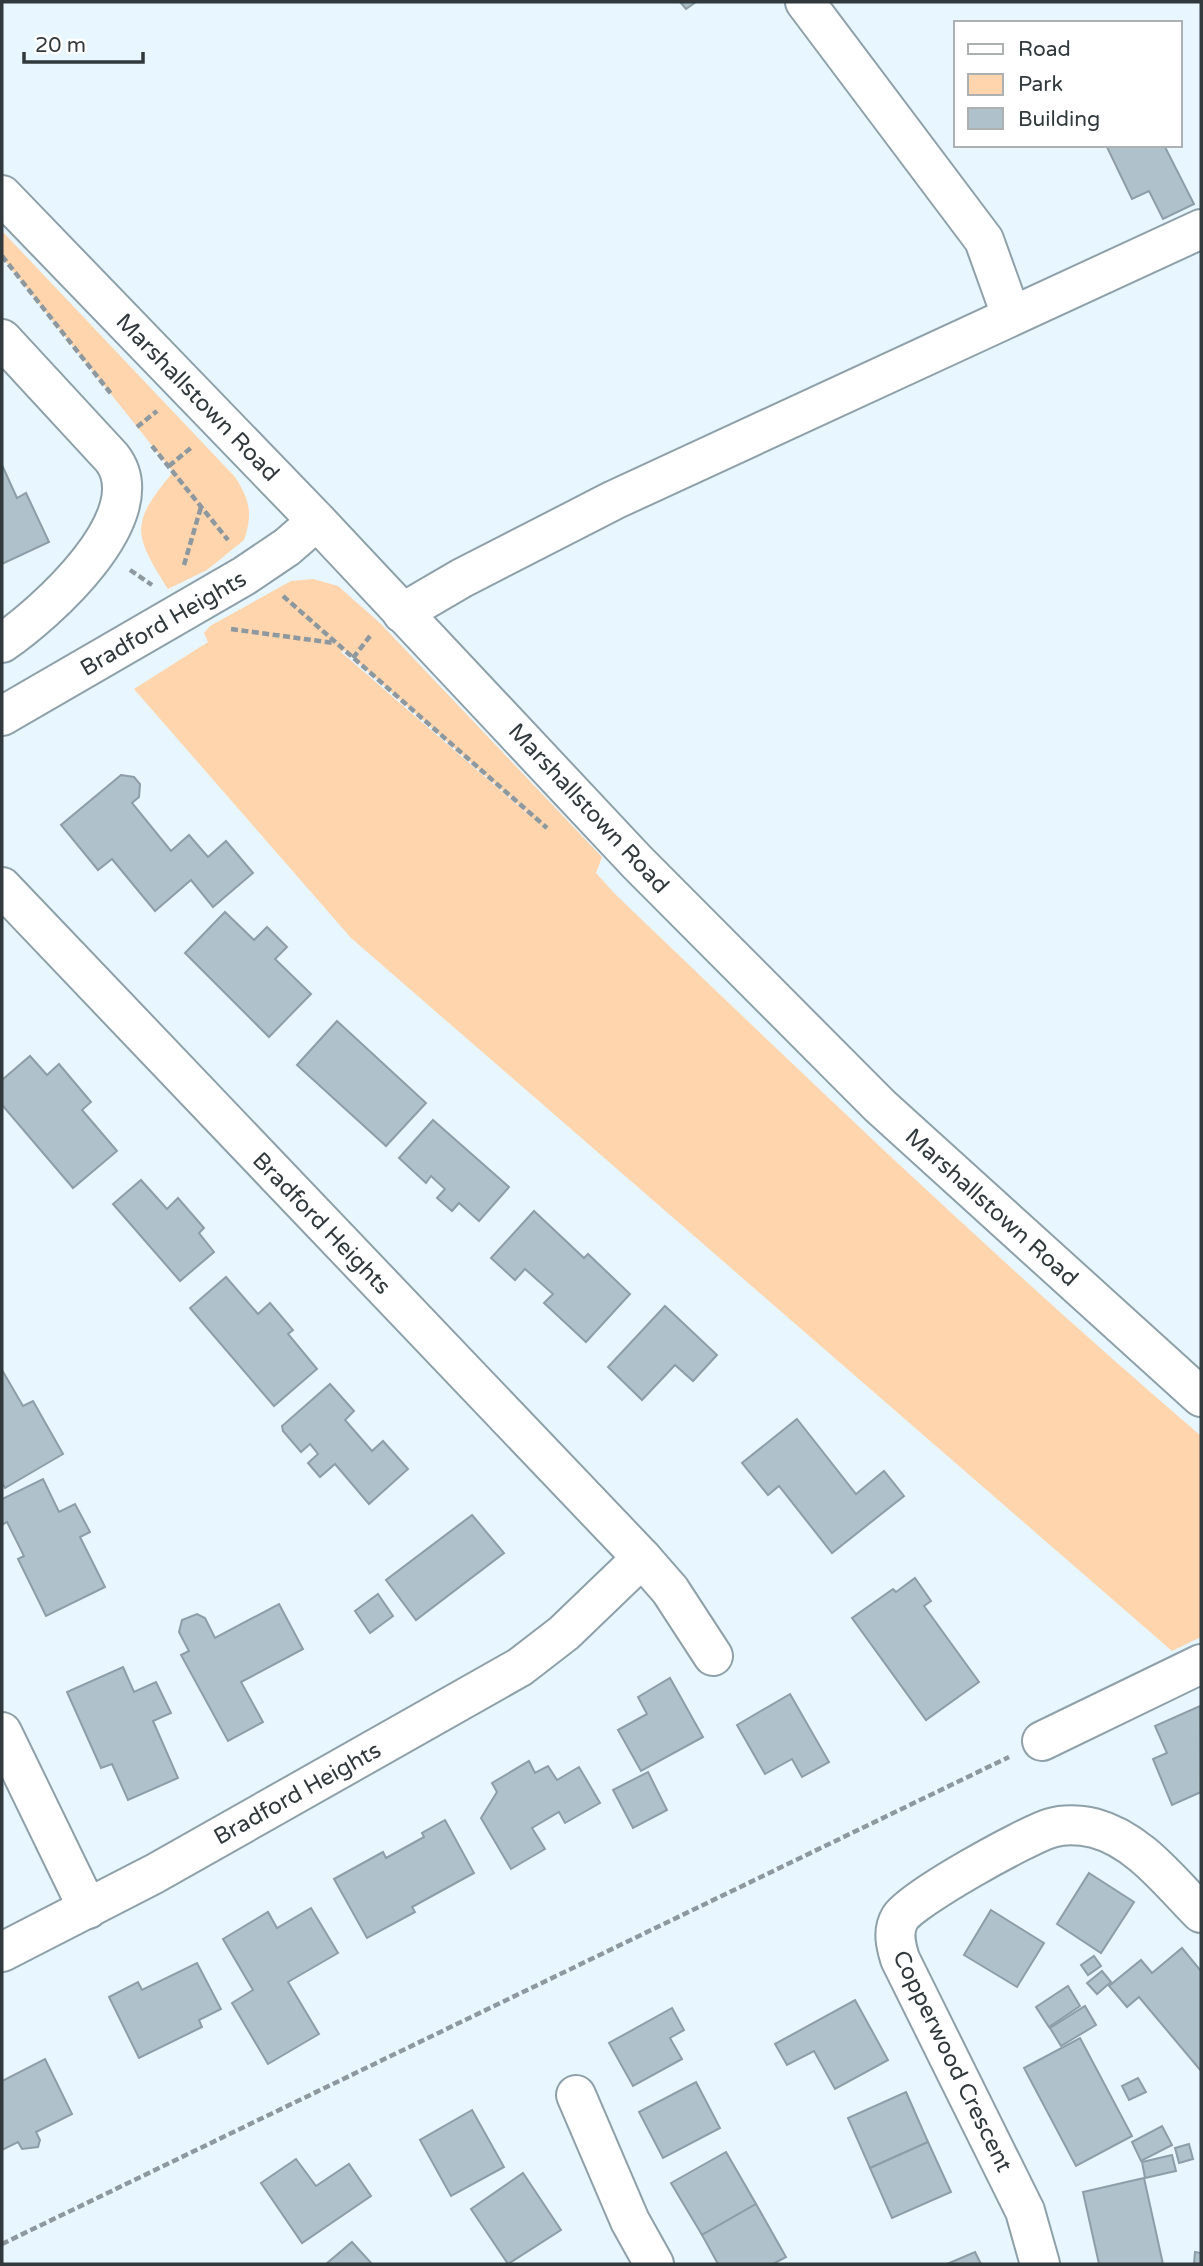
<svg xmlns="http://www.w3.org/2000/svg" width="1203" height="2266" font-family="'Varela Round',sans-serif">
  <rect width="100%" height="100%" fill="#e7f6ff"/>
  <g fill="#ffd5ad" fill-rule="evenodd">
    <path d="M2,231L235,477C250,500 253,514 244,540L207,570L168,589C132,532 131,523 173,472L2,257Z"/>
    <path d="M313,579L338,586L380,623L602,857L596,873L615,894C807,1078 999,1263 1201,1436V1637L1172,1651L351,938L134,689L208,642L204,633L210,626L291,581ZM344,650L530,815V816L341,652Z"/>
  </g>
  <g fill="#afc1cb" stroke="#8d9ea8" stroke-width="2">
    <path d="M680,2H696L686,9Z"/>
    <path d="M1106,145H1164L1194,204L1163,219L1149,191L1132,199Z"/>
    <path d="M2,465L17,498L26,493L49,542L2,564Z"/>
    <path d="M121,775L134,777L140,784L139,797L132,803L171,851L189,835L208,857L226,841L253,873L213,907L191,880L155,911L112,859L98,870L61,825Z"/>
    <path d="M225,912L254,940L267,927L287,947L275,959L311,994L269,1037L185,953Z"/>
    <path d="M337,1021L426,1103L386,1146L297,1065Z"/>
    <path d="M30,1056L47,1075L59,1064L91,1102L82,1110L117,1151L73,1188L2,1105V1080Z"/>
    <path d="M433,1120L509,1187L479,1221L459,1203L452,1211L437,1198L445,1189L431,1176L426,1183L399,1158Z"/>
    <path d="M141,1180L167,1209L178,1198L204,1228L199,1233L214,1252L180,1281L113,1204Z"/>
    <path d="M534,1211L584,1258L588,1254L630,1294L586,1342L544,1303L553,1294L525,1269L515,1280L491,1258Z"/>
    <path d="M226,1277L258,1314L270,1303L293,1330L288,1334L317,1369L274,1406L190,1308Z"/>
    <path d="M665,1306L717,1355L693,1381L675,1365L642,1400L608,1367Z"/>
    <path d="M2,1370L23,1406L33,1401L63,1454L5,1488L2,1483Z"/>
    <path d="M330,1384L354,1411L345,1420L372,1451L383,1441L408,1469L369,1504L335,1464L320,1477L308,1463L318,1454L310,1444L301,1452L283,1431L282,1426Z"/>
    <path d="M797,1419L856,1494L884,1471L904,1496L832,1553L779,1486L768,1495L742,1463Z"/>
    <path d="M43,1479L59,1512L75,1504L90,1532L80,1537L105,1587L46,1616L18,1559L24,1556L7,1522L2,1525V1499Z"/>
    <path d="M472,1515L504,1553L416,1620L386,1580Z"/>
    <path d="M915,1578L931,1601L924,1606L979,1682L926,1720L852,1618L893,1589L896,1592Z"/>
    <path d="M378,1594L393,1616L370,1633L355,1611Z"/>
    <path d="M279,1604L303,1649L241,1682L263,1722L228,1741L181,1655L189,1651L179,1632L182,1620L197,1614L205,1618L215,1638Z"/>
    <path d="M123,1667L134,1692L156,1682L171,1713L153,1721L178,1778L128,1800L112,1764L101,1768L67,1692Z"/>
    <path d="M670,1678L703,1737L641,1771L618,1730L647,1714L638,1697Z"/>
    <path d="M790,1694L829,1762L802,1777L792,1759L765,1774L737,1725Z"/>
    <path d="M1200,1706L1201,1792L1172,1805L1153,1759L1167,1753L1155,1726Z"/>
    <path d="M529,1761L535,1773L548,1766L557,1780L579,1767L600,1803L565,1823L559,1812L532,1828L545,1849L511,1869L481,1818L497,1792L492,1783Z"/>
    <path d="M648,1772L667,1810L633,1828L613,1790Z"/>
    <path d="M445,1820L474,1873L412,1907L415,1912L367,1938L334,1879L383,1852L386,1858L424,1837L422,1833Z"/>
    <path d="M1089,1873L1134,1902L1101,1953L1057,1924Z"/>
    <path d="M311,1908L338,1953L288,1982L319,2034L268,2064L232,2003L253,1990L223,1939L268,1912L277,1928Z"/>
    <path d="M991,1910L1044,1943L1017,1987L964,1955Z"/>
    <path d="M1182,1948L1201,1971V2071L1139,1997L1127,2007L1109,1986L1141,1960L1152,1973Z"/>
    <path d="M1094,1956L1101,1966L1088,1975L1081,1965Z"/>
    <path d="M197,1963L221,2009L199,2020L202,2027L139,2058L109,1997L138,1982L142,1990Z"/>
    <path d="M1102,1971L1111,1982L1097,1994L1087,1983Z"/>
    <path d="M1068,1986L1080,2006L1049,2027L1036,2007Z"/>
    <path d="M855,2000L888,2060L835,2089L814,2051L787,2065L775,2044Z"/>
    <path d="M1085,2006L1096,2025L1061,2046L1050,2028Z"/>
    <path d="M672,2008L684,2030L670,2038L682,2059L633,2086L609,2043Z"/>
    <path d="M1080,2038L1132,2136L1076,2166L1024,2068Z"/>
    <path d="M45,2059L72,2114L36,2132L40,2140L38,2147L22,2149L18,2142L2,2150V2081Z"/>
    <path d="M1138,2078L1146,2092L1129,2100L1122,2086Z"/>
    <path d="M696,2082L720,2128L663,2158L639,2112Z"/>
    <path d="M906,2092L928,2142L870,2168L848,2118Z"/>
    <path d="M472,2110L504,2167L451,2196L420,2140Z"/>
    <path d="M1162,2126L1172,2145L1141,2161L1132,2142Z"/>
    <path d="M928,2142L951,2192L892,2218L870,2168Z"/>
    <path d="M1189,2144L1193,2159L1179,2163L1175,2148Z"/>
    <path d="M726,2152L756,2204L702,2235L671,2183Z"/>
    <path d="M1172,2155L1176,2171L1145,2178L1142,2162Z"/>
    <path d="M296,2159L316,2186L349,2164L371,2196L302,2243L261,2183Z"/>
    <path d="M523,2173L561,2230L508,2264L471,2209Z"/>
    <path d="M1144,2178L1163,2264H1099L1083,2192Z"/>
    <path d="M756,2204L786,2257L773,2264H718L702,2235Z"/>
    <path d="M352,2242L372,2264H326Z"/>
    <path d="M975,2252L981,2264H947Z"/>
    <path d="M1195,2252L1201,2253V2264H1194Z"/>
  </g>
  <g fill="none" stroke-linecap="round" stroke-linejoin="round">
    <g stroke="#8ea0a9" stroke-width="42">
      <g id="minor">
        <path d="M805,2L984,240L1011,315"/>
        <path d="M2,339L112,458C156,515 45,614 2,643"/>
        <path d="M402,613L462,578L614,500L1201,229"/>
        <path d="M2,716L244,576L287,547L317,521"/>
        <path d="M2,887L642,1558L670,1590L713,1656"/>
        <path d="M2,1732L88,1909"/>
        <path d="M1042,1741L1201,1664"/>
        <path d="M2,1952L154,1874L520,1667L564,1633L642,1558"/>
        <path d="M576,2095L630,2221L654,2264"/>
        <path d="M1040,2264L1025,2211L900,1959C896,1946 892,1931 900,1918C911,1899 1027,1835 1051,1828C1065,1824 1080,1825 1094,1828C1139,1840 1169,1881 1201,1913"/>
      </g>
    </g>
    <g stroke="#8ea0a9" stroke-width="42">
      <path id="major" d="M2,195L317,521L637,862L880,1106L1201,1397"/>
    </g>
    <g stroke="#8d989f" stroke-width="4.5" stroke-dasharray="7 3.5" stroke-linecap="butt">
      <path d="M2,256L112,395"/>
      <path d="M137,427L157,411"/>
      <path d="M152,446L228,540"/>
      <path d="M169,466L192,447"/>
      <path d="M184,565L201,507"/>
      <path d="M130,570L152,585"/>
      <path d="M283,596L547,828"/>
      <path d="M231,629L334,643"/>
      <path d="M353,658L370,636"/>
      <path d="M2,2244L1009,1757"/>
    </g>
    <use href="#minor" stroke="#fff" stroke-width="38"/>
    <use href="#major" stroke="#fff" stroke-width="38"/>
  </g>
  <g text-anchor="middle" stroke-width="6" stroke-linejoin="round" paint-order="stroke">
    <g font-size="23" fill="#31393d" stroke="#fff">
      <text transform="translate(198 397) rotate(46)" y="8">Marshallstown Road</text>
      <text transform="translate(163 623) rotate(-30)" y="8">Bradford Heights</text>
      <text transform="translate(589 808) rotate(47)" y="8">Marshallstown Road</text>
      <text transform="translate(992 1207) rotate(42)" y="8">Marshallstown Road</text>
      <text transform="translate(322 1223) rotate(46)" y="8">Bradford Heights</text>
      <text transform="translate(297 1793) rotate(-29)" y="8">Bradford Heights</text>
      <text transform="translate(953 2061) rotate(64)" y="8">Copperwood Crescent</text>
    </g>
  </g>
  <rect width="1203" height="2266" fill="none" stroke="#31393d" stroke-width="7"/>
  <rect x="954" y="21" width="228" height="126" fill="#ffffff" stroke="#adb0b1" stroke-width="2"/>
  <rect x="968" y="44" width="35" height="10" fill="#ffffff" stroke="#adb0b1" stroke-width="2"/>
  <text x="1018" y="56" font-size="21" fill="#31393d">Road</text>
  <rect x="968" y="74" width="35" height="21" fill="#ffd5ad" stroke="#adb0b1" stroke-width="2"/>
  <text x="1018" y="91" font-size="21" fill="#31393d">Park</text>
  <rect x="968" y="108" width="35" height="21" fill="#afc1cb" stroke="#adb0b1" stroke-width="2"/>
  <text x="1018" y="126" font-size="21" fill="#31393d">Building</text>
  <path d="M24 52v10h119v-10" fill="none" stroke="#31393d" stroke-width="3.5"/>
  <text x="35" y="52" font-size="21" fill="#31393d" stroke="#ffffff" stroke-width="5" paint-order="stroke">20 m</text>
</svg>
